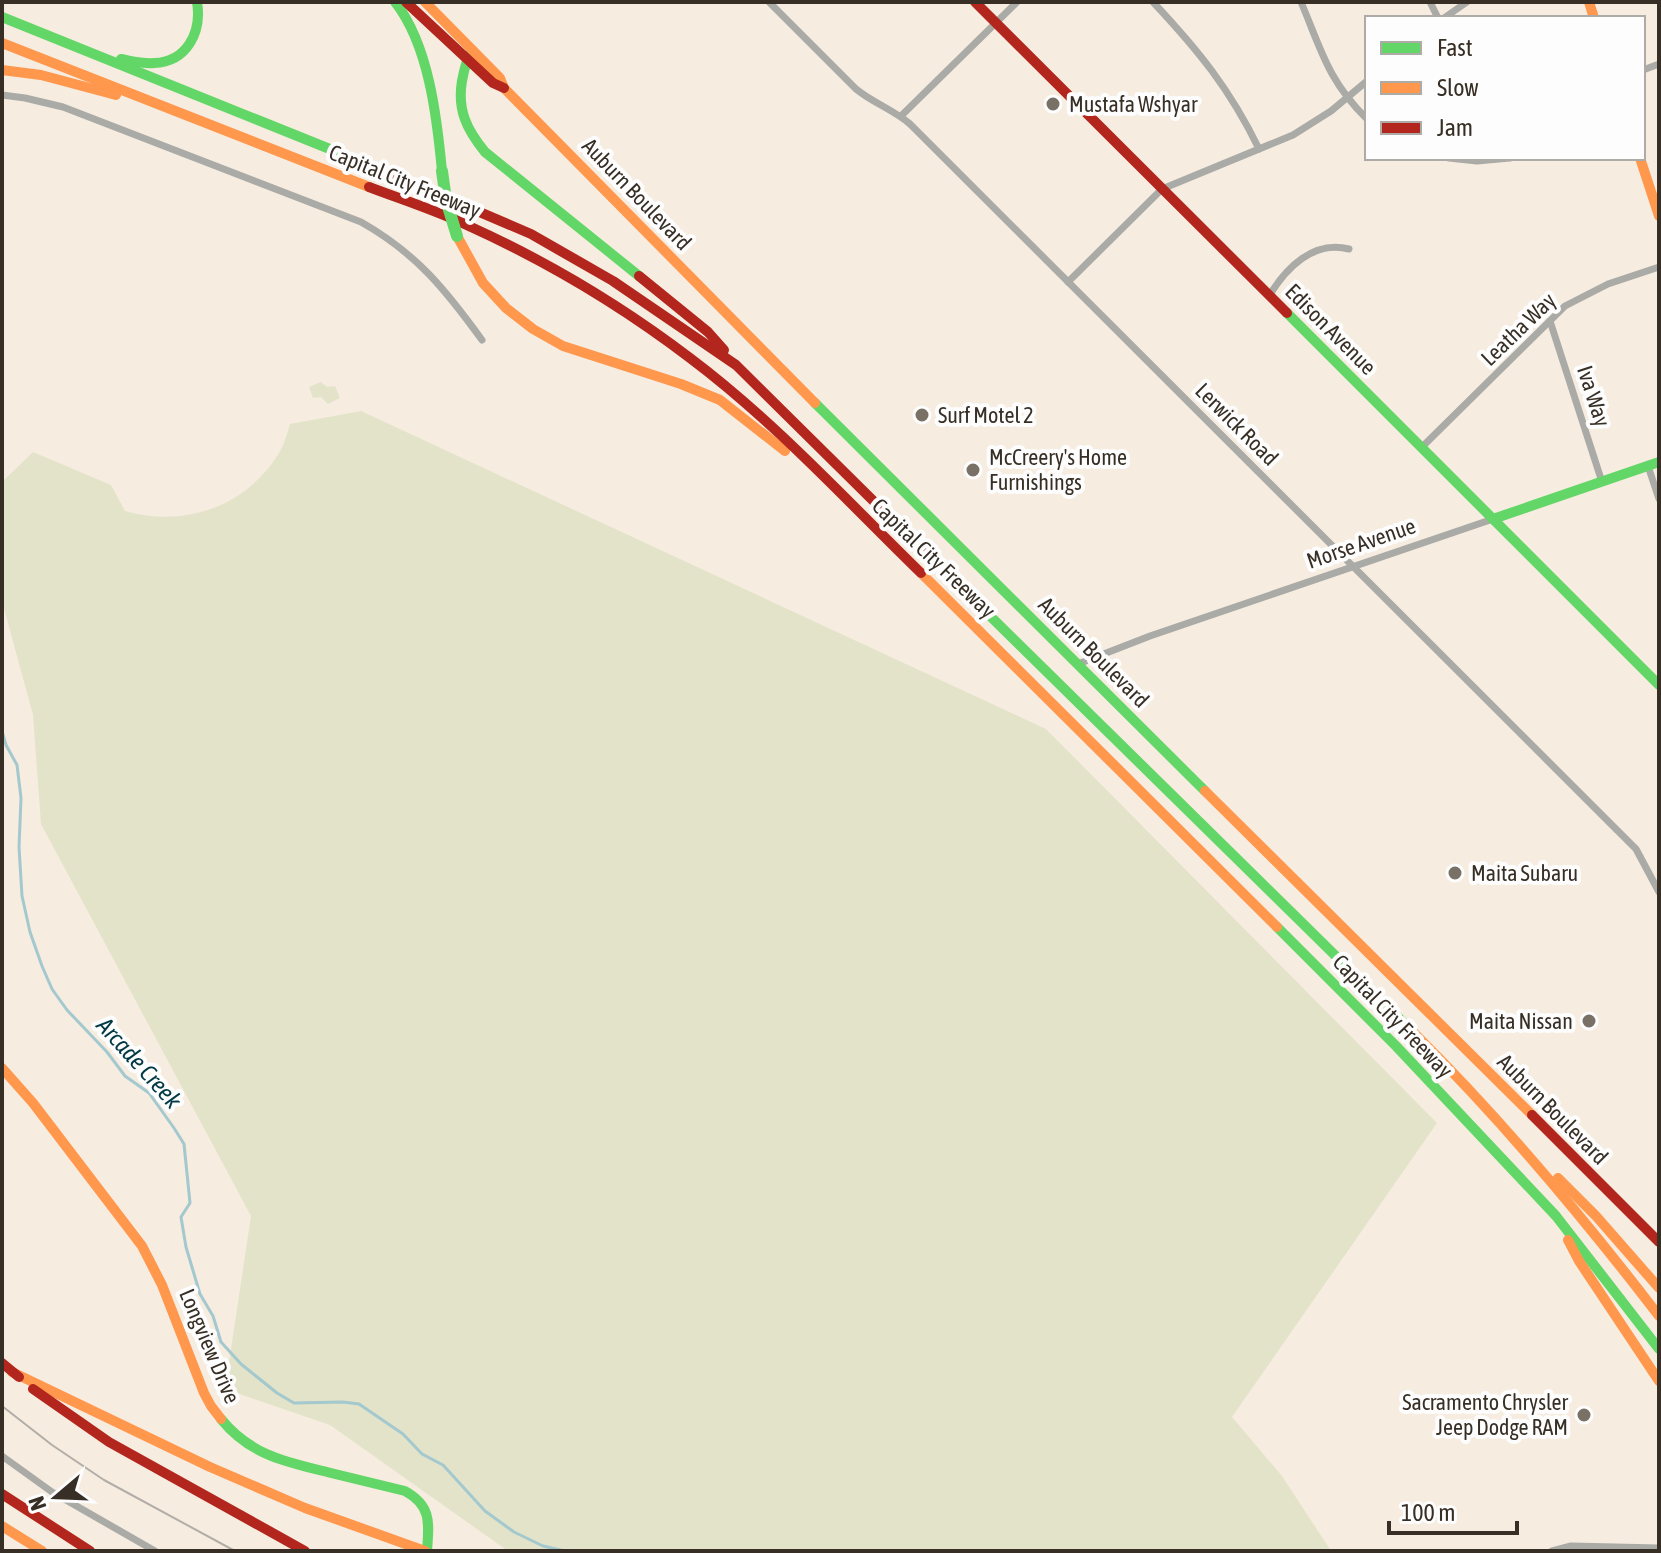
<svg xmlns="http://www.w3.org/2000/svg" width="1661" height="1553" font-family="'Asap Condensed',sans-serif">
  <rect width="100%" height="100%" fill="#f6ece0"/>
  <g fill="#e3e3c9">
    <path d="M321,382L327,387L335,386L340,398L328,404L321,397L313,398L309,387Z"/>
    <path d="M361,411L1046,729L1437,1123L1232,1417L1282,1476L1331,1551H508L330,1425L225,1389L251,1216L41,824L33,715L2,601V482L33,452L111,485L125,511C184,528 246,507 279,453C284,445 287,434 290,424Z"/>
  </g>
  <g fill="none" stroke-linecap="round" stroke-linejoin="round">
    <path stroke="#a3c8ce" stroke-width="3" d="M2,731L6,745L17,765L21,798L19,847L22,896L30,932L42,966L52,989L67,1010L107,1052L125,1076L149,1093L174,1128L184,1144L190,1203L181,1217L186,1247L200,1294L213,1316L221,1342L241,1364L277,1393L294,1403L343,1402L359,1404L403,1434L422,1454L443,1465L485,1511L514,1532L543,1546L565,1551"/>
    <g stroke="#aaaba7" stroke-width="7">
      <path d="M769,2L856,89C873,103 894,110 910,124L1636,849L1659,892"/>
      <path d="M1153,2C1198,50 1230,89 1259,149"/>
      <path d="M1301,2C1321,49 1328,81 1367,119"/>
      <path d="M1430,2L1438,18"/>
      <path d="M1444,18L1467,2"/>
      <path d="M1643,70L1659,64"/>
      <path d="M2,95L25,98L63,107L361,222C416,253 445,289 482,340"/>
      <path d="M901,116L1017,2"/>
      <path d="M1449,158L1477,161L1510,158"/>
      <path d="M1068,282L1162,189L1293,135L1331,111L1367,81"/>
      <path d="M1269,296C1286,268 1313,240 1349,249"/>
      <path d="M1550,321L1602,482"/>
      <path d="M1421,448L1565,306L1608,284L1659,267"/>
      <path d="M1648,466L1659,499"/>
      <path d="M1078,664L1150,636L1493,519"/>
      <path d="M2,1456L52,1492L155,1551"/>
      <path d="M1552,1551L1571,1546L1659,1548"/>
    </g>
    <g stroke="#63d668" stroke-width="10">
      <path d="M395,2C429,45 437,118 442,171"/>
      <path d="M2,17L367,164"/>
      <path d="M472,50C466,60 464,70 462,81C457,110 467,130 485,152L639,276"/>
      <path d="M121,59C132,61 143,64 154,63C187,62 202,32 197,2"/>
      <path d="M1287,313L1659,685"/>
      <path d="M815,403L1205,791"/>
      <path d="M1493,519L1659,462"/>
      <path d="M924,551L1414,1033"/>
      <path d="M1277,927L1396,1046L1556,1216L1659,1349"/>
      <path d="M221,1419C251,1456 287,1462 331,1473C356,1479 380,1485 405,1491C432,1506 429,1523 427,1551"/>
    </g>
    <g stroke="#ff974d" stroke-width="10">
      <path d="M425,2L500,78L504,88L815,403"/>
      <path d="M1589,2L1594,18"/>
      <path d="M2,43L369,187"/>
      <path d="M2,70L41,75L116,95"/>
      <path d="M1640,158L1659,216"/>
      <path d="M457,236L483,283L506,308L533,329L563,346L681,384L720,400L785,451"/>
      <path d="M921,573L1277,927"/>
      <path d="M1205,791L1532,1115"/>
      <path d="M1414,1033C1503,1121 1583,1217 1659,1316"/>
      <path d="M2,1068L33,1103L142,1246L162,1285L204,1393L211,1406L221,1419"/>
      <path d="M1558,1178L1596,1216L1659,1288"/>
      <path d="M1568,1240L1579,1261L1659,1381"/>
      <path d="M12,1372L210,1467L305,1508L425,1551"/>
      <path d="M2,1526L42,1551"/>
    </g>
    <g stroke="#b3261e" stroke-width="10">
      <path d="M406,2L493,83L504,88"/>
      <path d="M975,2L1287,313"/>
      <path d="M367,164L531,234L613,281L736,365L924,551"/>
      <path d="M369,187C403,200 438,211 471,227C548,262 623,307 690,358C774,421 846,500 921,573"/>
      <path d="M639,276L708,332L724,350"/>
      <path d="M1532,1115L1659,1242"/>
      <path d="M2,1363L19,1377"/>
      <path d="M33,1389L109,1442L305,1551"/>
      <path d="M2,1494L90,1551"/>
    </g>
    <path stroke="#b2aea7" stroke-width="2" d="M2,1406L52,1445L104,1480L235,1551"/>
    <path stroke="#63d668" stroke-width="12" d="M442,171L446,200L457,236"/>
  </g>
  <g fill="#7a7166" stroke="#fdfdfd" stroke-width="3">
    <circle cx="1053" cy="104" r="8"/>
    <circle cx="922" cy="415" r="8"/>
    <circle cx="973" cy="470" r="8"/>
    <circle cx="1455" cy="873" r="8"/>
    <circle cx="1589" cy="1021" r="8"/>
    <circle cx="1584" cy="1415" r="8"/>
  </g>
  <g text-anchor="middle" stroke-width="8" stroke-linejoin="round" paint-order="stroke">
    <g font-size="22" fill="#372f25" stroke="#fdfdfd" text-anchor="start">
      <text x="1069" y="112">Mustafa Wshyar</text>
      <text x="938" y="423">Surf Motel 2</text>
      <text x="989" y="465">McCreery's Home<tspan x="989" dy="25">Furnishings</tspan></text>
      <text x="1471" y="881">Maita Subaru</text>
      <text x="1573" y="1029" text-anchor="end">Maita Nissan</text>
      <text x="1568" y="1410" text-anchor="end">Sacramento Chrysler<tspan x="1568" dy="25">Jeep Dodge RAM</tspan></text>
    </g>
    <g font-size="22" fill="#372f25" stroke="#fdfdfd">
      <text transform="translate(405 181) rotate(22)" y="8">Capital City Freeway</text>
      <text transform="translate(637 194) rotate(46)" y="8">Auburn Boulevard</text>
      <text transform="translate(1331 329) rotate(45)" y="8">Edison Avenue</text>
      <text transform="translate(1518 329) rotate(-44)" y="8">Leatha Way</text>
      <text transform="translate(1594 396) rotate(72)" y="8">Iva Way</text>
      <text transform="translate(1237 424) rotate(45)" y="8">Lerwick Road</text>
      <text transform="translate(1361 543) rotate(-19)" y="8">Morse Avenue</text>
      <text transform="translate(934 558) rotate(44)" y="8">Capital City Freeway</text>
      <text transform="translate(1094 652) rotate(45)" y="8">Auburn Boulevard</text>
      <text transform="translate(1393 1016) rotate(46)" y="8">Capital City Freeway</text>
      <text transform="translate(1553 1109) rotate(45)" y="8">Auburn Boulevard</text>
      <text transform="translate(210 1346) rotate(67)" y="8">Longview Drive</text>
    </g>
    <g font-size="24" font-style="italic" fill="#003943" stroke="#fdfdfd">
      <text transform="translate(139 1063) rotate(48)" y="8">Arcade Creek</text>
    </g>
  </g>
  <rect width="1661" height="1553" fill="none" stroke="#372f25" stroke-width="8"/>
  <rect x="1365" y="16" width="280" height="144" fill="#fdfdfd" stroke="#aeaba7" stroke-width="2"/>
  <rect x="1381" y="42" width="40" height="12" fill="#63d668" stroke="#aeaba7" stroke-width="2"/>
  <text x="1437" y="56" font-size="24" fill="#372f25">Fast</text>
  <rect x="1381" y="82" width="40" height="12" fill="#ff974d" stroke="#aeaba7" stroke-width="2"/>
  <text x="1437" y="96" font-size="24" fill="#372f25">Slow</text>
  <rect x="1381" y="122" width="40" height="12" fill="#b3261e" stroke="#aeaba7" stroke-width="2"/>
  <text x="1437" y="136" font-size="24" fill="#372f25">Jam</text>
  <g transform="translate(56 1497) rotate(251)" stroke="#fdfdfd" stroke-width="6" paint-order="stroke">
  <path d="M0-6L14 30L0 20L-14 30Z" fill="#372f25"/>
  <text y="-12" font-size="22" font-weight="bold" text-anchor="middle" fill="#372f25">N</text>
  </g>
  <path d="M1389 1521v12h128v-12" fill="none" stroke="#372f25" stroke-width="4"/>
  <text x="1401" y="1521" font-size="24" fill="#372f25" stroke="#fdfdfd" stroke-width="6" paint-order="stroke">100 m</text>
</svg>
